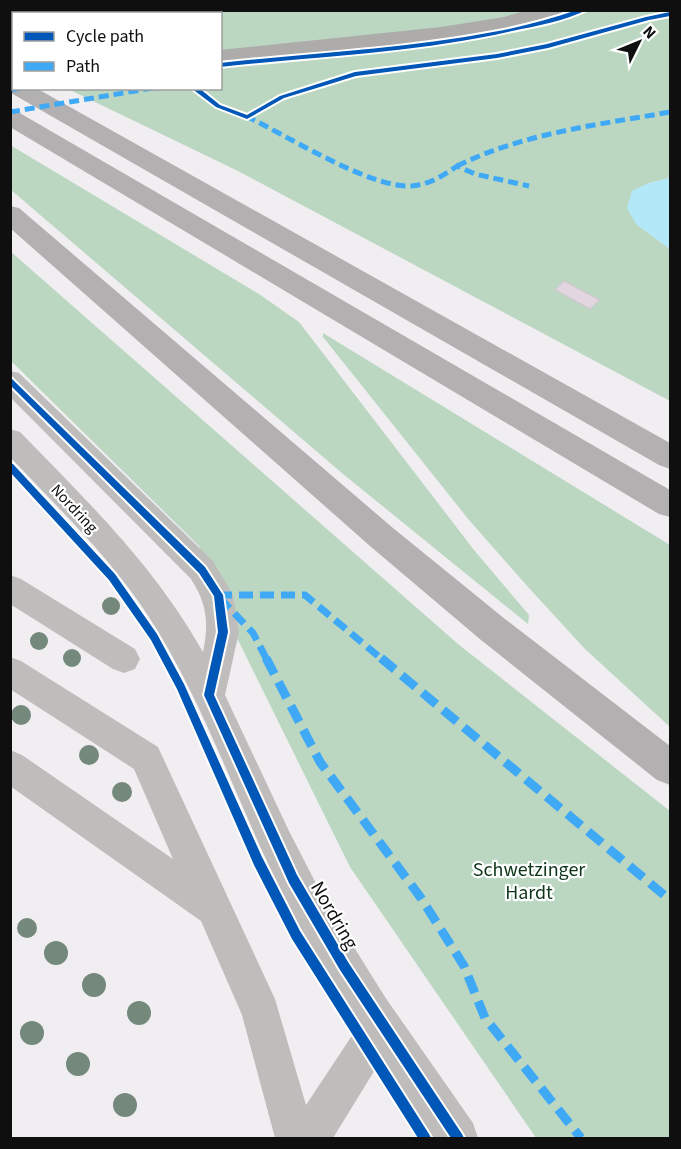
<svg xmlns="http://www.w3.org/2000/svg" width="681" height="1149" font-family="'Source Sans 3',sans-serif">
  <rect width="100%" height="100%" fill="#f1eef2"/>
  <g fill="#bbd7c2">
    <path d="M47,10L670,11V178L649,183L636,224L670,249V401L238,171L68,89L220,88V14H14L13,62L11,60L10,12Z"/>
    <path d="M10,145L259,294L299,322L474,550L529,615L528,624L343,474L11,190Z"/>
    <path d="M10,251L458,644L670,811V1138H536L350,867L235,634L199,546L11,361Z"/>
    <path d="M323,333L670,545V727L585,649L528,587L469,520L323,337Z"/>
  </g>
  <path fill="#b3e8f9" d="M670,178V249L636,224L627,208L632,191L649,183Z"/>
  <path fill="#e2d7e1" stroke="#cdcbcd" stroke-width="1.5" d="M564,281L600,300L590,309L555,290Z"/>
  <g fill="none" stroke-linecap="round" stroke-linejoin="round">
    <g fill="#bebdbc" fill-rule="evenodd">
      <path d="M10,371L19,373L213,561L233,595L239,632L225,695L289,831L324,899L385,997L473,1123L478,1138H434L381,1060L333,1138H275L242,1015L201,921L10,786V750L22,755L173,859L134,769L10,689V657L21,661L158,747L275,999L306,1105L359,1025C323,971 291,915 264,855C227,774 196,689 147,614C109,556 58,508 10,457V429L20,432C89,503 153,564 203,652C209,623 207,604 191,579L10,397Z"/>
      <path d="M10,575L21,579L135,649L140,659L135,669L124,673L113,669L10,604Z"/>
    </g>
    <g fill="#adacab" fill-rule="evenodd">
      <path d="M528,10H563L560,14C450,45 334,51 220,63V50L441,27L504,17Z"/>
      <path d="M10,74H14V87L10,88Z"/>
    </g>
    <g fill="#b2b0b1" fill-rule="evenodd">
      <path d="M14,83V88H36L670,443V469L659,465L11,93L10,84Z"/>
      <path d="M10,110L18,112L670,490V517L659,514L10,127Z"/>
      <path d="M10,206L19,208L393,528L505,619L670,746V785L657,780L481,640L370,546L10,228Z"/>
    </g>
    <g stroke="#3fa9f5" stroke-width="5" stroke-dasharray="10 5" stroke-linecap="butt">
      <path d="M10,90L21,88"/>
      <path d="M10,112L153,88"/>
      <path d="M246,116C286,135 369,188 411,186C428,185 443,176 457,166L475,174L529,186"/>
      <path d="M457,166C524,133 597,125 670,112"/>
    </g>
    <g stroke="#3fa9f5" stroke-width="7" stroke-dasharray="14 7" stroke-linecap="butt">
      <path d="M218,595H305L383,660"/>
      <path d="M220,598L253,633L267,660"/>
    </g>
    <g stroke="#3fa9f5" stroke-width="9" stroke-dasharray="18 9" stroke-linecap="butt">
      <path d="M266,658L320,762L421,898L464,966L485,1018L581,1138"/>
      <path d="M381,658L670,900"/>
    </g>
    <g stroke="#fff" stroke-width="4">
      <g id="cycleway">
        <path d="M577,10H587C564,21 537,26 512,31C417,53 318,56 220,67V63C311,53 403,49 493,32C522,27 550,19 577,10Z"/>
        <path d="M670,12V16L649,20L548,48L497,58L356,76L284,98L247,119L216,107L191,88H199L220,105L247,115L280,96L355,72L497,54L547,44L646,17Z"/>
        <path d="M10,377L205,567L223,595L228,632L214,695L297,875L348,962L462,1134L464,1138H451L340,970L289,883L204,695L218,632L214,596L199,573L10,385Z"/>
        <path d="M10,463L13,464L115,574L157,634L184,684L262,857L300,931L429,1134L431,1138H418L292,939L254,865L177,689L151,640L109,580L10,472Z"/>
      </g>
    </g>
    <use href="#cycleway" fill="#0057b8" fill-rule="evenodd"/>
  </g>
  <g fill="#74887b">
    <circle cx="111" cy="606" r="9"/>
    <circle cx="39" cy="641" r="9"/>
    <circle cx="72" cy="658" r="9"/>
    <circle cx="21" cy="715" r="10"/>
    <circle cx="89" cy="755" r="10"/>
    <circle cx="122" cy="792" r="10"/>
    <circle cx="27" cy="928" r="10"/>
    <circle cx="56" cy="953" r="12"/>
    <circle cx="94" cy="985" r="12"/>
    <circle cx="139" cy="1013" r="12"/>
    <circle cx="32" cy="1033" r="12"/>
    <circle cx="78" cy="1064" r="12"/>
    <circle cx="125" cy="1105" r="12"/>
  </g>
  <g text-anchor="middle" stroke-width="4.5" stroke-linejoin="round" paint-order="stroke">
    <g font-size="16" fill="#100f10" stroke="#fff">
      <text transform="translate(75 508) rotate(47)" y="6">Nordring</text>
    </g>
    <g font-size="20" fill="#0d3519" stroke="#fff">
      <text x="529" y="876">Schwetzinger<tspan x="529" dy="23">Hardt</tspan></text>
    </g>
    <g font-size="20" fill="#100f10" stroke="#fff">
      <text transform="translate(335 915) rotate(60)" y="7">Nordring</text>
    </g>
  </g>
  <rect width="681" height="1149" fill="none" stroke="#100f10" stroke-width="24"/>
  <rect x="12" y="12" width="210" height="78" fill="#ffffff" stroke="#9f9f9f" stroke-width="1.5"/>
  <rect x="24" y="32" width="30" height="9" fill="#0057b8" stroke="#9f9f9f" stroke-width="1.5"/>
  <text x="66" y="42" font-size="18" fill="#100f10">Cycle path</text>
  <rect x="24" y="62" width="30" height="9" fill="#3fa9f5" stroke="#9f9f9f" stroke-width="1.5"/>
  <text x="66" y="72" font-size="18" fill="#100f10">Path</text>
  <g transform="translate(639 42) rotate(47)" stroke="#ffffff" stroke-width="4.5" paint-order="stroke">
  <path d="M0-4.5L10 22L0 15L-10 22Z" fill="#100f10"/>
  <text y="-9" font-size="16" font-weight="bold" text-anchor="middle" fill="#100f10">N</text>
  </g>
</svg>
